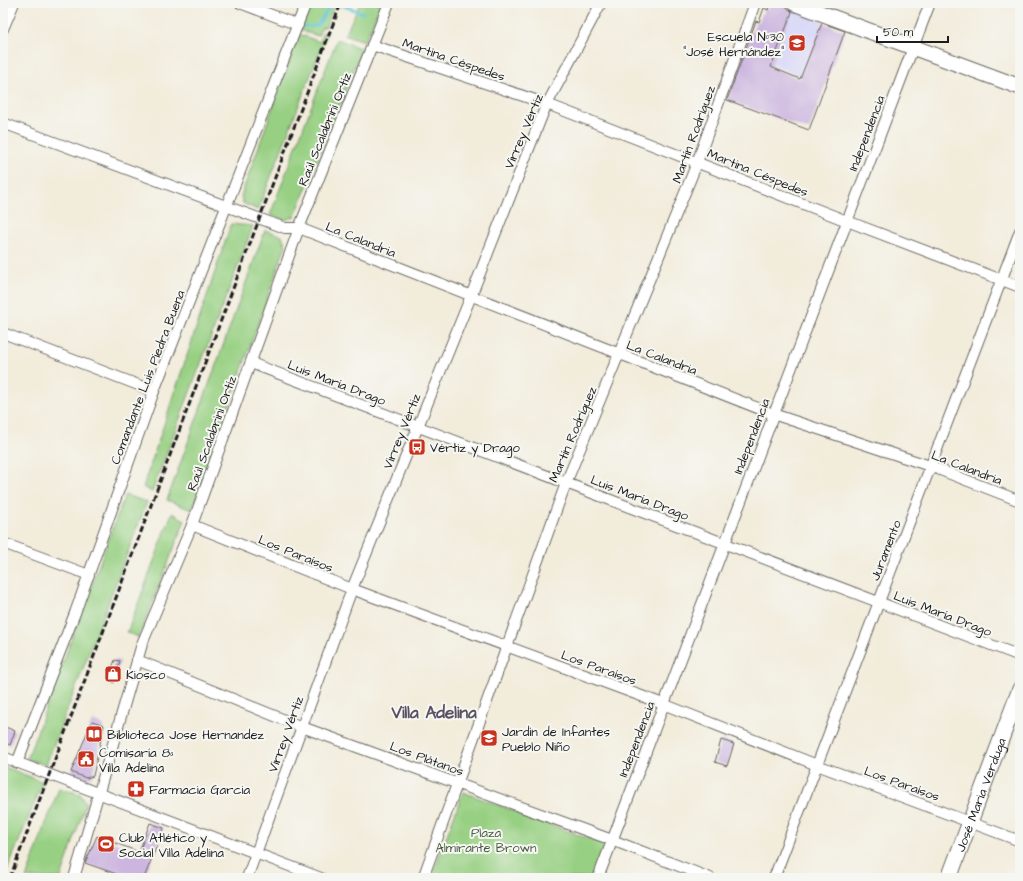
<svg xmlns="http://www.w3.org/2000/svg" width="1023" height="881" font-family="'Architects Daughter',sans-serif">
  <rect width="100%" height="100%" fill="#f6f6f2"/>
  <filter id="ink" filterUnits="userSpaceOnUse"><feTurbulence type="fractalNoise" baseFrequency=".025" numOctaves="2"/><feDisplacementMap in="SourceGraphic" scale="8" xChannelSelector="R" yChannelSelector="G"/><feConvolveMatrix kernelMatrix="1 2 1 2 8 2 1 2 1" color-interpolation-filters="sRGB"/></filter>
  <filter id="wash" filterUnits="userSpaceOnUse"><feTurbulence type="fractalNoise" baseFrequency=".012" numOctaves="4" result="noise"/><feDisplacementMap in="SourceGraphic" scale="16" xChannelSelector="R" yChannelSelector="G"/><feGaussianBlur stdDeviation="0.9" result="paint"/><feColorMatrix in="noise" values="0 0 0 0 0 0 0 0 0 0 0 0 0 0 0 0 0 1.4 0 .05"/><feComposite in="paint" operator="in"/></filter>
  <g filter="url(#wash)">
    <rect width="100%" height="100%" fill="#f2ecdb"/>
    <path fill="#d8d7f8" d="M793,9L822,21L801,76L772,65Z"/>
    <g fill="#98d083" stroke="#5a7650">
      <path d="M310,3H335L326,27H322L318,36L300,30Z"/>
      <path d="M360,3H381L365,41L345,35Z"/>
      <path d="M323,32L327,33L258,210L243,203L241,196L299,34L320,42Z"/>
      <path d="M337,39L362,49L295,216L286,220L270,215Z"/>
      <path d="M231,224L253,226L152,492L143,487Z"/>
      <path d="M265,230L282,236L286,245L192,510L167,500Z"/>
      <path d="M125,495L147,502L46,765L27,759Z"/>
      <path d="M172,513L185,520L139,637L127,633Z"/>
      <path d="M3,766L43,782L4,878H3Z"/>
      <path d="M59,788L80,794L86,803L61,878H26Z"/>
      <path d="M463,792L608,846L596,878H431Z"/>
    </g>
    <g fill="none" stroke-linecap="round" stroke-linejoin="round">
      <g stroke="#5bc4d6" stroke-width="3">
        <path d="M304,26H307"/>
        <path d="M311,27L318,25L330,6L338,4L363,13"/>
      </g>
    </g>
    <g id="blocks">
      <g fill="#ccb5df">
        <path d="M770,3H777L786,6L792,12L771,67L800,79L822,23L845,31L809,130L727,100L756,21L759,22L764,8L768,10Z"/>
        <path d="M115,660L120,661L114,683L108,679Z"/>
        <path d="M92,721L104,725L93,776L86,778L71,772Z"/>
        <path d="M3,726L15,731L10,745L3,742Z"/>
        <path d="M721,740L734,744L727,766L715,762Z"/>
        <path d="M150,823L164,828L144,878H128L85,863L97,836L139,852Z"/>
      </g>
    </g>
  </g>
  <g filter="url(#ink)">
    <use href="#blocks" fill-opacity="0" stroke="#67655f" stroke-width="1"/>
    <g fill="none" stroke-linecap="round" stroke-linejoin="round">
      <g stroke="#67655f" stroke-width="12">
        <g id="street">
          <path d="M240,3L298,25"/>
          <path d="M3,29L14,3"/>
          <path d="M372,45L547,104L847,221L1020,287"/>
          <path d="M3,123L285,228H299L773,414L930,466L1020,501"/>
          <path d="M3,333L154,391"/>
          <path d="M251,363L1020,656"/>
          <path d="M192,525L352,589L663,704L817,765L1020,841"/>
          <path d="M3,543L89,575"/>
          <path d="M137,660L302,727L612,840L710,878"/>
          <path d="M3,757L321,878"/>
          <path d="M17,763L75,613L154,391L306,3"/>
          <path d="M74,878L142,644L192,525L299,228L389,3"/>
          <path d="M247,878L352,589L471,296L545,108L601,3"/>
          <path d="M423,878L566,483L695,168L755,3"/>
          <path d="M598,878L930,3"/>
          <path d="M774,878L1020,231"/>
        </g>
      </g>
      <g stroke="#67655f" stroke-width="17">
        <g id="secondary">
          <path d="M794,3L1020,87"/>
          <path id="s1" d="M949,878L1020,689"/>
        </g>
      </g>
      <use href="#street" stroke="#fff" stroke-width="10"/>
      <use href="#secondary" stroke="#fff" stroke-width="15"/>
      <path stroke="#1c1c1c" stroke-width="3" stroke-dasharray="6 3" stroke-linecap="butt" d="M10,878L341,3"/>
    </g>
  </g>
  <defs>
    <g id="school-square" transform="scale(0.9)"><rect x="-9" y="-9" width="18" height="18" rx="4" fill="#c8321e" stroke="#f6f6f2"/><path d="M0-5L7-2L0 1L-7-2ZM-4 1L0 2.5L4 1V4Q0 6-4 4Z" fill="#fff"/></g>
    <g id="bus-square" transform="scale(0.9)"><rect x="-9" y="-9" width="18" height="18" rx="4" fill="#c8321e" stroke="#f6f6f2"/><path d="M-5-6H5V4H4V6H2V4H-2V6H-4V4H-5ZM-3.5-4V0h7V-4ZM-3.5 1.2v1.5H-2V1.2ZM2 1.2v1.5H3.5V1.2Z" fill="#fff"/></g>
    <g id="shop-square" transform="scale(0.9)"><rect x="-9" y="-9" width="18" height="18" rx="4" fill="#c8321e" stroke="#f6f6f2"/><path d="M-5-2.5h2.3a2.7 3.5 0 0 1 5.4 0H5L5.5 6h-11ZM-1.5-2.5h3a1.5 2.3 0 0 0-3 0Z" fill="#fff"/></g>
    <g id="library-square" transform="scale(0.9)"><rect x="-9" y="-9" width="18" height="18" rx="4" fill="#c8321e" stroke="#f6f6f2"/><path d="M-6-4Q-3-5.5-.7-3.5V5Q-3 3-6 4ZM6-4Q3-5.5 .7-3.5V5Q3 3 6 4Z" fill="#fff"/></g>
    <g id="civic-square" transform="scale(0.9)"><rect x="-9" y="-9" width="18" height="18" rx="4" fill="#c8321e" stroke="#f6f6f2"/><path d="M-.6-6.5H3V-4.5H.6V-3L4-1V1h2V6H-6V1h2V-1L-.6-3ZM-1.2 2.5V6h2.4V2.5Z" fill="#fff"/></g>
    <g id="pharmacy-square" transform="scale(0.9)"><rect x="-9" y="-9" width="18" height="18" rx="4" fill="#c8321e" stroke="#f6f6f2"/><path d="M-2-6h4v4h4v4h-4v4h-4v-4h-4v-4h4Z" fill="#fff"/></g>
    <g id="stadium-square" transform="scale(0.9)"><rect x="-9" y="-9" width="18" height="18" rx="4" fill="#c8321e" stroke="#f6f6f2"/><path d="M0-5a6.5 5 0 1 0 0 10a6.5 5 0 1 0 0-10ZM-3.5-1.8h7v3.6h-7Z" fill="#fff"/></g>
  </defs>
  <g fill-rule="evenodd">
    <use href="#school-square" x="797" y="43"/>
    <use href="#bus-square" x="417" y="447"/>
    <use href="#shop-square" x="113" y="674"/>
    <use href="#library-square" x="94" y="734"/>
    <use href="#school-square" x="489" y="738"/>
    <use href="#civic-square" x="86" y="759"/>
    <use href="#pharmacy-square" x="136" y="789"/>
    <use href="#stadium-square" x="106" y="844"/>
  </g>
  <g text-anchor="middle" stroke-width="4" stroke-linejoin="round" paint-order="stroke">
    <g font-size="13" fill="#1c1c1c" stroke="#f6f6f2" text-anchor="start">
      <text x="784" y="41" text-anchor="end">Escuela Nº30<tspan x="784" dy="15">"José Hernández"</tspan></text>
      <text x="430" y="452">Vértiz y Drago</text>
      <text x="126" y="679">Kiosco</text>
      <text x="502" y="736">Jardín de Infantes<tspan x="502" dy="15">Pueblo Niño</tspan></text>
      <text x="107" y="739">Biblioteca Jose Hernandez</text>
      <text x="99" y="757">Comisaría 8ª<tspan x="99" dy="15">Villa Adelina</tspan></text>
      <text x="149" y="794">Farmacia Garcia</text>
      <text x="119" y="842">Club Atlético y<tspan x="119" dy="15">Social Villa Adelina</tspan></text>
    </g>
    <g font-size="13" fill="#1c1c1c" stroke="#f6f6f2">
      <text transform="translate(454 59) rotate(19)" y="5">Martina Céspedes</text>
      <text transform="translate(324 129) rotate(-68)" y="5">Raúl Scalabrini Ortíz</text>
      <text transform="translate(523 131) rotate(-67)" y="5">Virrey Vértiz</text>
      <text transform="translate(866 133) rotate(-69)" y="5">Independencia</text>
      <text transform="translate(693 134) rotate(-70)" y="5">Martín Rodríguez</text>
      <text transform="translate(758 172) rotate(22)" y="5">Martina Céspedes</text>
      <text transform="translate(361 239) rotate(22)" y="5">La Calandria</text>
      <text transform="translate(662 357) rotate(21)" y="5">La Calandria</text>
      <text transform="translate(147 377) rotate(-69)" y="5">Comandante Luis Piedra Buena</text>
      <text transform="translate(337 382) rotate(21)" y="5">Luis María Drago</text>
      <text transform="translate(401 431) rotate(-68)" y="5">Virrey Vértiz</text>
      <text transform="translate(211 433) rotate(-70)" y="5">Raúl Scalabrini Ortíz</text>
      <text transform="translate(572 434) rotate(-67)" y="5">Martín Rodríguez</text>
      <text transform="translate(751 436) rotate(-69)" y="5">Independencia</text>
      <text transform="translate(967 467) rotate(21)" y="5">La Calandria</text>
      <text transform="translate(640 497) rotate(21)" y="5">Luis María Drago</text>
      <text transform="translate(885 550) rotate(-69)" y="5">Juramento</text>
      <text transform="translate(296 553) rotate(22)" y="5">Los Paraísos</text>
      <text transform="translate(943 613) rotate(21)" y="5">Luis María Drago</text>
      <text transform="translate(599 667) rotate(20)" y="5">Los Paraísos</text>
      <text transform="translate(285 734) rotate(-70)" y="5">Virrey Vértiz</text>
      <text transform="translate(636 739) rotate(-69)" y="5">Independencia</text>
      <text transform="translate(427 758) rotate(20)" y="5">Los Plátanos</text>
      <text transform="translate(902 783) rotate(20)" y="5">Los Paraísos</text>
      <text dy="5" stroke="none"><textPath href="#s1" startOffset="89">José Maria Verduga</textPath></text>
    </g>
    <g font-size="13" fill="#475b40" stroke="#f6f6f2">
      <text x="486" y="837">Plaza<tspan x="486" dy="15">Almirante Brown</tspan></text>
    </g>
    <g font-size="17" font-weight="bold" fill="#5a5260" stroke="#f6f6f2">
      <text x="434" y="718">Villa Adelina</text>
    </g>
  </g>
  <rect width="1023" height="881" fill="none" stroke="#f6f6f2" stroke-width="16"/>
  <path d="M877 36v6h71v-6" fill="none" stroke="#1c1c1c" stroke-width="2"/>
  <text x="883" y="36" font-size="12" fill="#1c1c1c" stroke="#f6f6f2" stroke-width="3" paint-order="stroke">50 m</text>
</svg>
